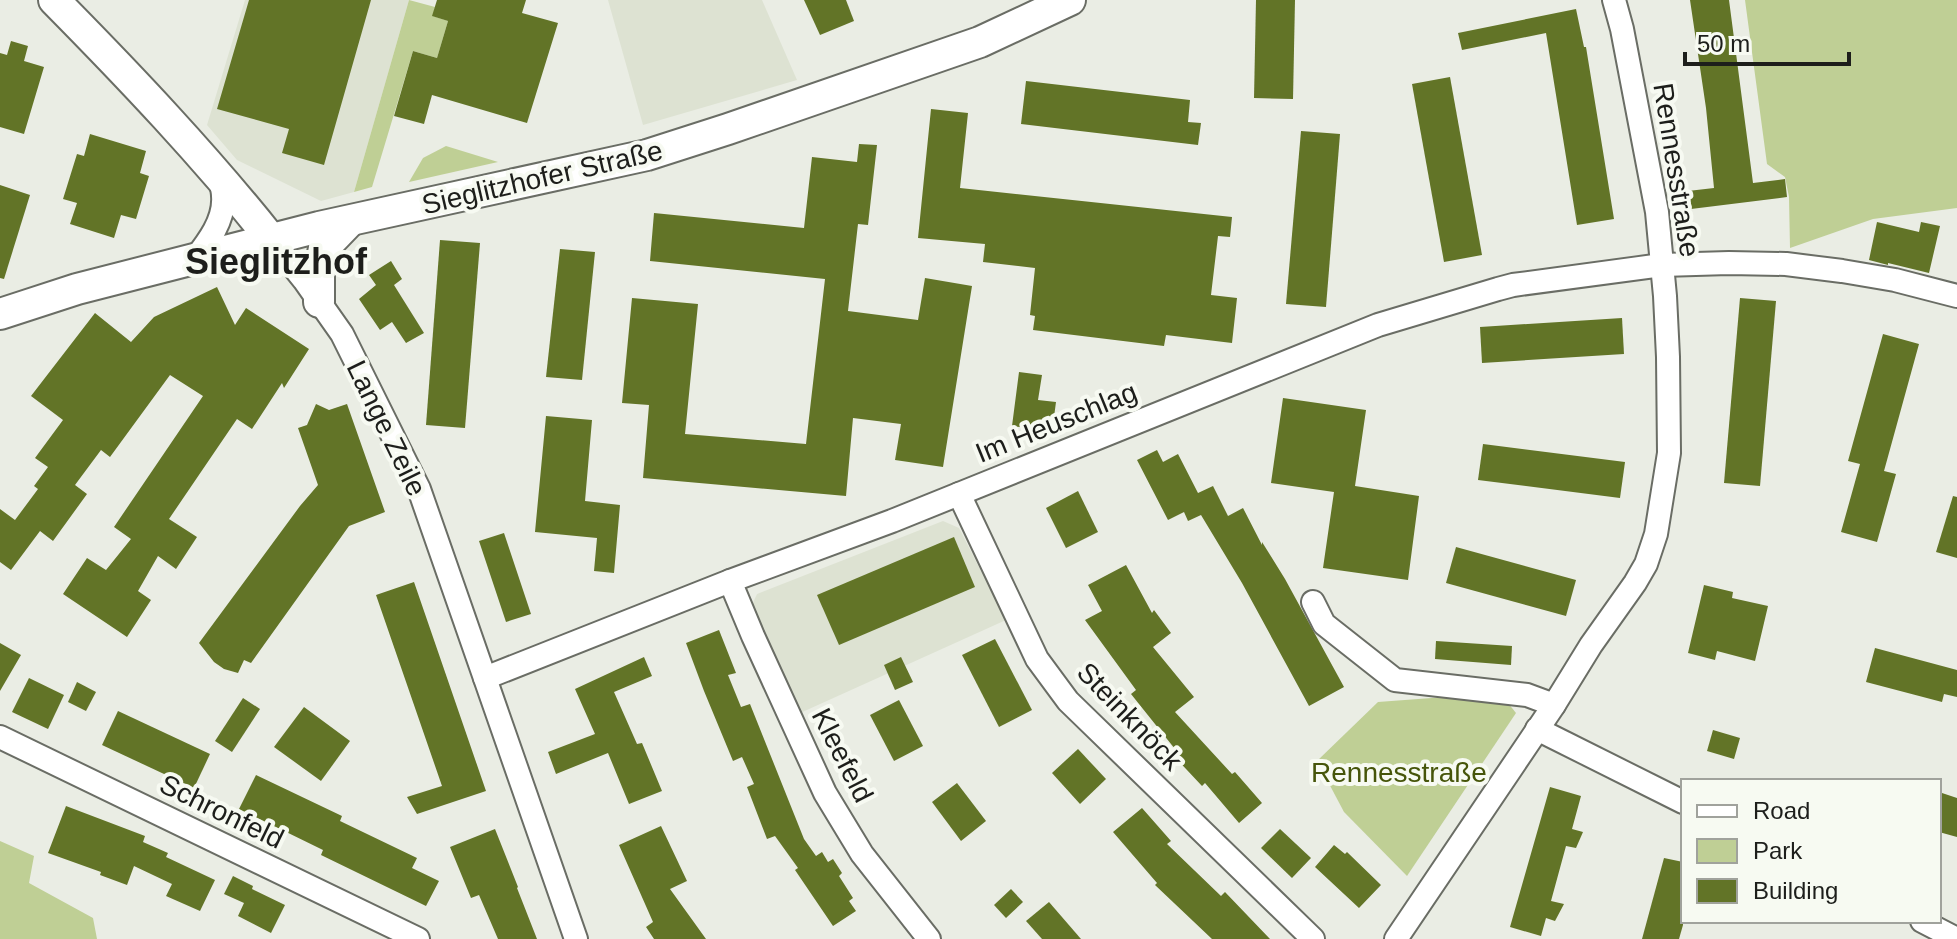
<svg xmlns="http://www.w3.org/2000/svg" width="1957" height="939" font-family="Helvetica,sans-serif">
  <rect width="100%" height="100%" fill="#eaede4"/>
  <g fill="#dde2d2">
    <path d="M245,0H409L354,192L321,201L237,160L207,125Z"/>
    <path d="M608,0H762L797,80L643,125Z"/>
    <path d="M943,521L959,528L1006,620L798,714L751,607L757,594Z"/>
  </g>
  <g fill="#bfcf95">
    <path d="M409,0L435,7L433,16L448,21L437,58L413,51L372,187L354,192Z"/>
    <path d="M1745,0H1957V208L1873,219L1790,248L1789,197L1785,177L1767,164Z"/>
    <path d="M446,146L498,162L409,182L423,158Z"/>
    <path d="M1445,697L1508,703L1516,713L1407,876L1344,812L1317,761L1378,702Z"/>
    <path d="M0,841L34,856L29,883L93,918L97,939H0Z"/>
  </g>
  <g fill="#627427">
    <path d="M249,0H371L324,165L282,153L289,129L217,109Z"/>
    <path d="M437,0H526L522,13L558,23L527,123L432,95L424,124L394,116L413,51L437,58L448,21L432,16Z"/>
    <path d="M804,0H846L854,21L820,35Z"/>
    <path d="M1256,0H1295L1293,99L1254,98Z"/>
    <path d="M1690,0H1729L1753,183L1785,179L1787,197L1691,209L1688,191L1714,188L1706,108Z"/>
    <path d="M1576,9L1584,47H1586L1614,219L1577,225L1546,33L1462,50L1458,33Z"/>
    <path d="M11,41L28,46L24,61L44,67L24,134L0,127V53L7,55Z"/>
    <path d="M1450,77L1482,255L1444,262L1412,84Z"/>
    <path d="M1026,81L1190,100L1188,122L1201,123L1198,145L1021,124Z"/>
    <path d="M931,109L968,113L960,188L1232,217L1230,237L1218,236L1211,295L1237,298L1232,343L1166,335L1164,346L1033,330L1035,316L1030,315L1035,268L983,262L985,244L918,238Z"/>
    <path d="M1301,131L1340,134L1326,307L1286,304Z"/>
    <path d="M90,134L146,151L140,173L149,176L136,219L121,215L114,238L70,224L77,203L63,199L77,154L84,156Z"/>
    <path d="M859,144L877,145L868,225L858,224L848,311L918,320L925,278L972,286L943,467L895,460L901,424L853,418L846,496L643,478L649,405L622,403L632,298L698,304L685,434L806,444L825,279L650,261L654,213L804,228L812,157L857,162Z"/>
    <path d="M0,185L30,195L4,279L0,278Z"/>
    <path d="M1877,222L1919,232L1921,222L1940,226L1929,273L1888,263V265L1869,260Z"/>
    <path d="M440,240L480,243L465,428L426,425Z"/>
    <path d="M560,249L595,252L582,380L546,377Z"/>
    <path d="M391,261L402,279L394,285L424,333L406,343L392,322L380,330L359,299L376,285L369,275Z"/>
    <path d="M217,287L235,325L246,308L309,349L284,388L282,383L252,429L237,419L169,519L197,537L176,569L158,556L138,591L151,600L127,637L63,594L87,558L106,570L131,539L114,527L203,396L170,375L110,457L101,450L75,485L87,494L53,541L40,531L11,570L0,562V509L15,520L38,489L34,486L48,467L35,458L63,420L31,396L95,313L131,342L154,317Z"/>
    <path d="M1740,298L1776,301L1760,486L1724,483Z"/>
    <path d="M1622,318L1624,354L1482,363L1480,327Z"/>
    <path d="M1883,334L1919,344L1884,471L1896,474L1877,542L1841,532L1860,464L1848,461Z"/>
    <path d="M1019,372L1042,375L1038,400L1056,402L1052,432L1012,426Z"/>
    <path d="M1283,398L1366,410L1355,486L1419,496L1408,580L1323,568L1334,492L1271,483Z"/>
    <path d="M316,404L329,410L347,404L385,512L349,526L251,663L244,660L238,673L224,669L214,662L199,643L300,506L318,485L298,428L307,425Z"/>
    <path d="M546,416L592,420L585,501L620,505L614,573L594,571L597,538L535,532Z"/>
    <path d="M1483,444L1625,462L1620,498L1478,480Z"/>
    <path d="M1157,450L1163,462L1178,454L1198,493L1213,486L1228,516L1243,508L1262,545V542L1285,579L1344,687L1309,706L1242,583L1201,515L1188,521L1184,512L1168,520L1137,460Z"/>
    <path d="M1078,491L1098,532L1066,548L1046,508Z"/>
    <path d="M1953,496L1957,497V558L1936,552Z"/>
    <path d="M504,533L531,614L506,622L479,541Z"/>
    <path d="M954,537L975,587L839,645L817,595Z"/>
    <path d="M1456,547L1576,580L1566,616L1446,583Z"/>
    <path d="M1126,565L1152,613L1154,610L1171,633L1153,647L1194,697L1175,712L1232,774L1235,772L1262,803L1239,823L1205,783L1202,786L1171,753L1175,749L1131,694L1136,690L1085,620L1102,611L1088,585Z"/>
    <path d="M414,582L486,791L417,814L407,797L442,786L376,595Z"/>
    <path d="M1704,585L1733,592L1732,598L1768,606L1755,661L1717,651L1715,660L1688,653Z"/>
    <path d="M719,630L736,673L728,675L741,707L750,704L804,839L816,856L822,852L828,862L833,859L842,873L839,876L853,898L849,901L856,911L833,926L795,870L798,868L775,836L767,839L747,787L754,784L742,757L733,761L704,691L686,643Z"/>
    <path d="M995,639L1032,710L999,727L962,655Z"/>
    <path d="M1436,641L1512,646L1511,665L1435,659Z"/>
    <path d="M0,643L21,655L0,691Z"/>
    <path d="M1875,648L1957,670V697L1944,694L1942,702L1866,682Z"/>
    <path d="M644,657L652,676L614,692L637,744L642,743L662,791L629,804L608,753L556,774L548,752L595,734L575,689Z"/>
    <path d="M901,657L913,682L895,690L884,665Z"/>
    <path d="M29,678L64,695L48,729L12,712Z"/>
    <path d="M77,682L96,692L86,711L68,702Z"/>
    <path d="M243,698L260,709L232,752L215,741Z"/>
    <path d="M899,700L923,746L894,761L870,715Z"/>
    <path d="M304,707L350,741L321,781L274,747Z"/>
    <path d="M118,711L210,754L194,788L102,745Z"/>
    <path d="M1713,730L1740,738L1734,759L1707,751Z"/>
    <path d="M1078,749L1106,779L1080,804L1052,773Z"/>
    <path d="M256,775L342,816L340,821L417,858L412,868L439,881L426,906L321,855L323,850L239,809Z"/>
    <path d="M957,783L986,821L961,841L932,802Z"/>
    <path d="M1550,787L1581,796L1572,829L1583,832L1576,848L1566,846L1551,901L1564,904L1555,921L1546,918L1541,936L1510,927Z"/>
    <path d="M1939,792L1957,798V837L1939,832Z"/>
    <path d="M66,806L145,836L143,842L168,853L166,857L215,880L200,911L166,896L172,884L134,866L127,885L100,875L101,872L48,853Z"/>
    <path d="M1142,808L1171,841L1167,844L1221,896L1225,892L1270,939H1212L1155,885L1157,883L1113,832Z"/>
    <path d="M661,826L687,881L670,889L706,939H654L646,927L653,922L619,845Z"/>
    <path d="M495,829L518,887L517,888L537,939H498L479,895L471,898L450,847Z"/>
    <path d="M1280,829L1311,858L1292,878L1261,848Z"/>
    <path d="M1334,845L1345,854L1347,852L1381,885L1359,908L1315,867Z"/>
    <path d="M1664,858L1683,862V925L1679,939H1642Z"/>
    <path d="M233,876L253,886L252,889L285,905L271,933L238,916L244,903L224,894Z"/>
    <path d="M1011,889L1023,902L1006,918L994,905Z"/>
    <path d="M1049,902L1081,939H1042L1026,921Z"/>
  </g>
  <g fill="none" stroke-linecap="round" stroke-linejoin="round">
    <g stroke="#6a6d65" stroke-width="26">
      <g id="street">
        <path d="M271,239L304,280L342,334L419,489L576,939"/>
        <path d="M194,260C208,242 225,220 223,196C223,189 220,182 219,176"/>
        <path d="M959,494L1037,659L1068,701L1313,939"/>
        <path d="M730,581L753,636L825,793L862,854L929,939"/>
        <path d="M1313,602L1324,624L1395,680L1527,695L1554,705"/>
        <path d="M485,678L730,581L892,521L1378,325L1498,289L1513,285L1662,265L1729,263L1786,264L1842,271L1895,280L1957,296"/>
        <path d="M1537,729L1683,802"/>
        <path d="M0,737L418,939"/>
        <path d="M1922,921L1957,939"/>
        <path d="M1396,939L1554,705L1591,645L1635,583L1646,564L1656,534L1669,453L1668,357L1665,296L1657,212L1622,29L1614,0"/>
      </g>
    </g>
    <g stroke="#6a6d65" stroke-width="34">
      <g id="secondary">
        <path d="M54,0C130,77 204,155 271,239"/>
        <path d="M319,302V275L324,248L350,221"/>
        <path d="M0,314L77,289L319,227L647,155L728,129L980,42L1070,0"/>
      </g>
    </g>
    <use href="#street" stroke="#fff" stroke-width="22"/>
    <use href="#secondary" stroke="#fff" stroke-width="30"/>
  </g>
  <g text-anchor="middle" stroke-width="8" stroke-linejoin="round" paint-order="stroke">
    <g font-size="28" fill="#1d1e1b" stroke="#f7faf2">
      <text transform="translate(1677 170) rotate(81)" y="10">Rennesstraße</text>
      <text transform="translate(542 177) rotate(-13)" y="10">Sieglitzhofer Straße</text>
      <text transform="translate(1056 422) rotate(-22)" y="10">Im Heuschlag</text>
      <text transform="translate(387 428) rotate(64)" y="10">Lange Zeile</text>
      <text transform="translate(1130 716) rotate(46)" y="10">Steinknöck</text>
      <text transform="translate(843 755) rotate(63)" y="10">Kleefeld</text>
      <text transform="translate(222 811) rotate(26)" y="10">Schronfeld</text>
    </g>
    <g font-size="28" fill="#46550a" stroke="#f7faf2">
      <text x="1399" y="782">Rennesstraße</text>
    </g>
    <g font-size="36" font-weight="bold" fill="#1d1e1b" stroke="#f7faf2">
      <text x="276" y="274">Sieglitzhof</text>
    </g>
  </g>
  <rect x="1681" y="779" width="260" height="144" fill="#f7faf2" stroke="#a0a29c" stroke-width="2"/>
  <rect x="1697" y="805" width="40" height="12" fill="#ffffff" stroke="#a0a29c" stroke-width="2"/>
  <text x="1753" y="819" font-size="24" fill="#1d1e1b">Road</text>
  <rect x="1697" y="839" width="40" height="24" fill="#bfcf95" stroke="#a0a29c" stroke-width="2"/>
  <text x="1753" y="859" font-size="24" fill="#1d1e1b">Park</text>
  <rect x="1697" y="879" width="40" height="24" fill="#627427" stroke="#a0a29c" stroke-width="2"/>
  <text x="1753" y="899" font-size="24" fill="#1d1e1b">Building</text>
  <path d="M1685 52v12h164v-12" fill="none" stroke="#1d1e1b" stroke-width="4"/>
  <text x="1697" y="52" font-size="24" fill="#1d1e1b" stroke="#f7faf2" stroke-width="6" paint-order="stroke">50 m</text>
</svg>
